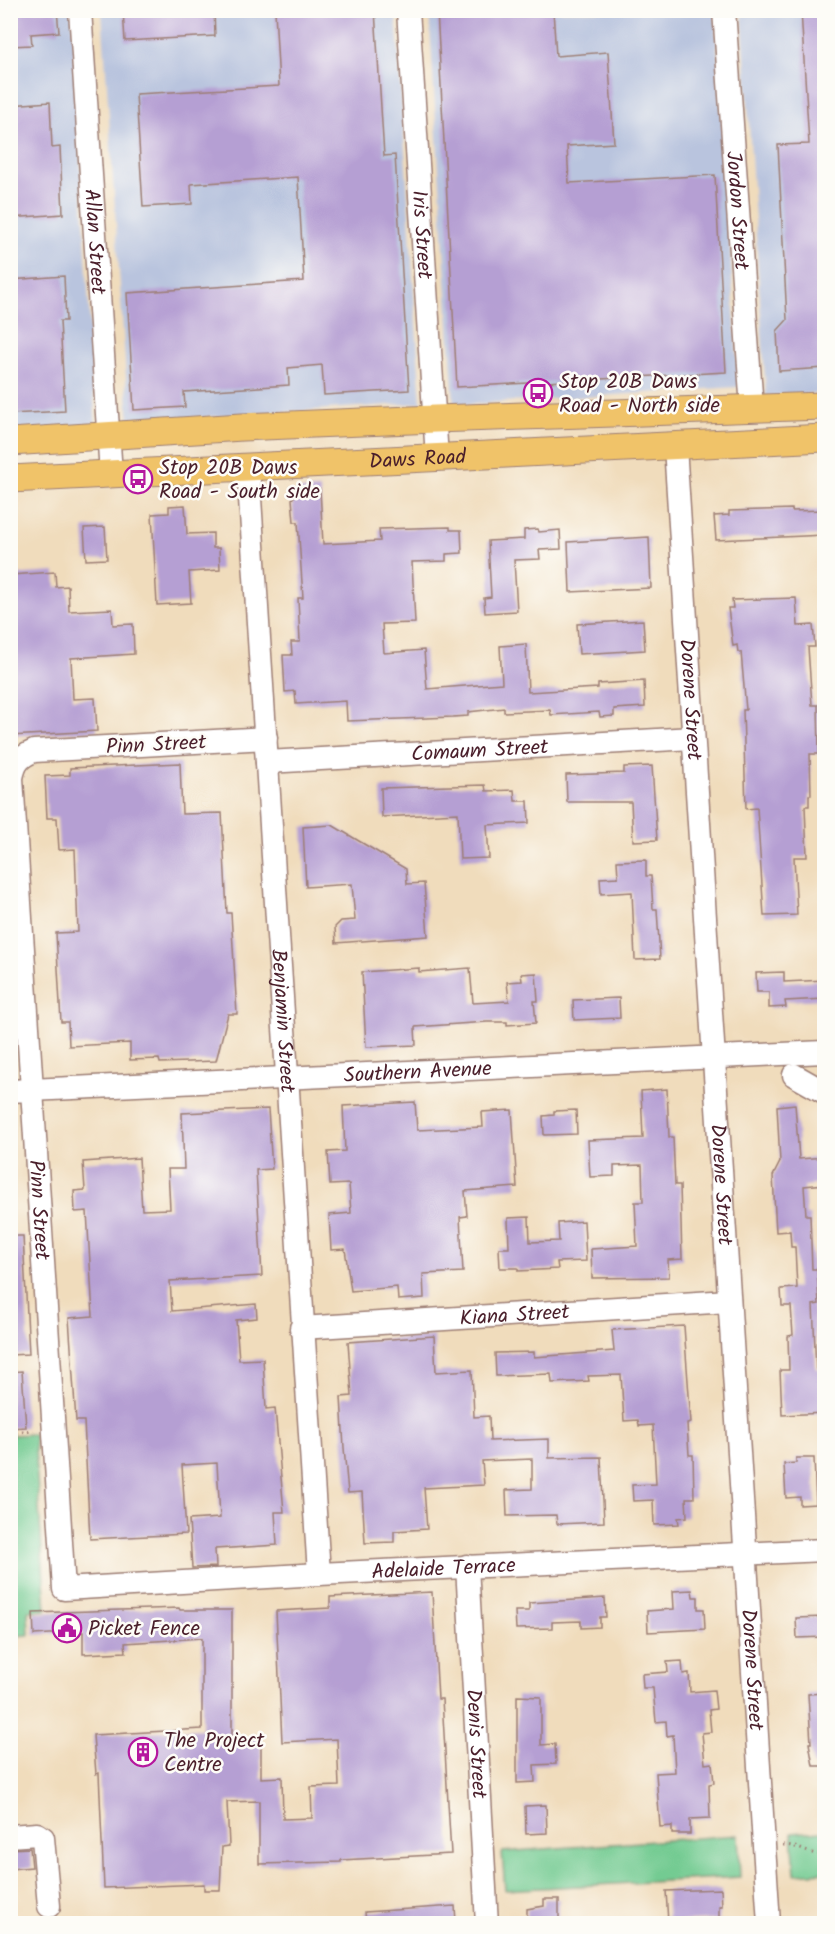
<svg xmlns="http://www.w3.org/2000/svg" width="835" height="1934" font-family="Kalam,sans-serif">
  <rect width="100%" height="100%" fill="#fdfcf7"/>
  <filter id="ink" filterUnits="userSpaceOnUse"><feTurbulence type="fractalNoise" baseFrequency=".0167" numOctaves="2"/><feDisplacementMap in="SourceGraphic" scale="12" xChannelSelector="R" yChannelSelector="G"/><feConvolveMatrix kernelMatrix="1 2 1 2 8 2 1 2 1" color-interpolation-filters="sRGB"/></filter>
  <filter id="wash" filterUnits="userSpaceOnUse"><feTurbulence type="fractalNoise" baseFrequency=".008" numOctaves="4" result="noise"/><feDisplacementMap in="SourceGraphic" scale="24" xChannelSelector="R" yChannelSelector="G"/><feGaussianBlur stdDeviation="1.35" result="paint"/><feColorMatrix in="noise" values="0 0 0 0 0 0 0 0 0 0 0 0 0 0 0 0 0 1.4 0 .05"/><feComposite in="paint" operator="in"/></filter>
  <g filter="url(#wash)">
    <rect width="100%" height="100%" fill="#f0dcbc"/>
    <g fill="#b9c4de">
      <path d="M11,11H72L96,430L11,434Z"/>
      <path d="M102,11H396L421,403L129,422Z"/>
      <path d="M429,11H715L739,387L454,405Z"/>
      <path d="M742,11H824V393L766,396Z"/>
    </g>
    <g fill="#73cb92" stroke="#5e755e" stroke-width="1.5">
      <path d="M34,1434L46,1610L28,1611L29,1635L11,1636V1435Z"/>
      <path d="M824,1831V1872L795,1874L792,1833Z"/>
      <path d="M738,1835L740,1877L505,1890L502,1852Z"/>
    </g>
    <g id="blocks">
      <g fill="#b59fd3">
        <path d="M10,10H57L59,32L31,34L32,45L10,46Z"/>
        <path d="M123,10H214L215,36L125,41Z"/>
        <path d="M275,10H375L384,156L395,155L409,390L324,395L322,365L288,368L289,385L184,392L185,407L134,410L127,293L304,281L298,177L191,184L192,204L143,207L136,94L279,86Z"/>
        <path d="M437,10H553L556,56L608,52L614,143L567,146L569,183L715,175L726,372L457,387Z"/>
        <path d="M801,10H825V368L779,371L777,331L787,320L778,145L809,144Z"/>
        <path d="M50,102L52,148L60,147L63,214L10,218V105Z"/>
        <path d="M64,276L66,321H60L65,411L10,414V280Z"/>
        <path d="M320,489L323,544L380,541L379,529L450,527V530H461L462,553L446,554V561L412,562L415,623L382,624L384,653L424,650L427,689L502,683L500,646L526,644L528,692L598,688V684L644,681L645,707L614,709V716L600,717L599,712L551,715L550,710L504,712V708L468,712V716L453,717L347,721L346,701L296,704L295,691L285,692L283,655H292L291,642H300L298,598H303L298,522H294L292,499L299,490Z"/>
        <path d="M185,505L187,534L213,533V548H219L220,570L189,572L191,603L157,605L152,514L169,513V506Z"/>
        <path d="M792,509V511L825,510V535L716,540L714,516L729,515V511Z"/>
        <path d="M105,527L107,559L86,560L84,528Z"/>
        <path d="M538,529L539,532L560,530L561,549L539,550L540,559L514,560L517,611L485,613L484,598L491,597L488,541L524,539V530Z"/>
        <path d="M649,537L651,588L570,592L568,542Z"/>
        <path d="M55,572L56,587L68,586L69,611L112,609L113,625L133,624L134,654L71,658L73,699L95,698L97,731L10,736V575Z"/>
        <path d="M796,598L798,626L813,625L815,647H808L812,705H818L819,754H810L811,795H809V806H805L807,857H794L797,915L764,916L757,808L746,809L743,710H746L741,652H738L737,645L733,646L728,608H733L732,600Z"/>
        <path d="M643,620L645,650L579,654L577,624Z"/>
        <path d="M180,763L182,814L222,813L227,913H231L237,1014H228L216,1061L160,1063L159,1059L130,1060V1043L69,1046L68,1022H61L56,933L78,932L75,849L59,850L57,818H47L45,776L70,775V768Z"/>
        <path d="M652,766L657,840L633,841L631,802H567L566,775L624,773V767Z"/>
        <path d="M485,785L486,791L514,790L515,801H528L529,823L487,825L489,858L460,859L458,813L382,817L381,788Z"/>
        <path d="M332,825L406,869L407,884L424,883L428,936L336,943L335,927L341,921L355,920L352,884L306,887L303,827Z"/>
        <path d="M646,860V876H651L653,909H657L660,959L635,960L632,892L601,894L600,878L618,877L617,861Z"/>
        <path d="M419,968V972L470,968L473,1003L509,1001L507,982L522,981L521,974L536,973L538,1001H534L536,1023L507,1025V1022H487L415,1027L416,1045L366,1047L362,972Z"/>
        <path d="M784,972V982L825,980V999L785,1001L786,1007L769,1008V992H757L756,973Z"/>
        <path d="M619,998L620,1018L574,1020L573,1000Z"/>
        <path d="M667,1089L669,1137H673L675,1185H680L682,1259L668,1260L669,1277L592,1278L591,1249L637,1246L635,1202H643L642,1165L614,1166V1176L590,1177L588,1140L643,1138L641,1091Z"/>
        <path d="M415,1102L417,1130L483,1127L482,1112L512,1110L517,1187L465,1191L467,1216L460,1217L463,1272L423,1274L424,1298L398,1300L397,1287L351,1291L345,1249L331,1250L329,1215L351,1213L349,1184L330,1185L328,1152L345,1151L343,1106Z"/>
        <path d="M795,1104L799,1159L825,1157V1184L804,1186L806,1215H810L812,1269H817L819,1304L813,1305L816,1369L825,1368V1413L782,1415L780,1370H789L788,1336L793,1335L791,1306H782L781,1289L797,1288L795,1247H791L790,1231L776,1232L773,1176L780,1162L777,1106Z"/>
        <path d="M268,1109L272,1169L256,1170L262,1276L170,1281L172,1311L256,1304L257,1318L236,1320L239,1360L263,1359L266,1409L275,1408L284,1512H275L277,1545L215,1549L216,1567L192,1568L189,1520L220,1518L217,1463L182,1465L186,1534L90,1539L84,1421H76L69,1318L93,1316L87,1211L75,1212L74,1191L85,1190L83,1162L139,1158L142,1210L170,1209L168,1169H184L182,1113Z"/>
        <path d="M576,1110L577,1134L544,1135L543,1116L554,1115V1111Z"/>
        <path d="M529,1217L530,1242L559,1241L558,1223L584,1221L586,1261L557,1262L558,1269L518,1271V1268H500L499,1248H509L508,1218Z"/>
        <path d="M10,1236H23L29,1354L10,1355Z"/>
        <path d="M684,1326L691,1423L687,1424L689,1455H693L694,1498H686L687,1517L678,1518L679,1524L654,1525L653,1500L633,1501L632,1485L656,1484L653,1425L639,1426L638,1420L624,1421L621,1375L588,1376L589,1381L552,1383L551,1374L496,1376L495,1353L534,1352V1357L614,1351L612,1330Z"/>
        <path d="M434,1336L436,1372L472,1370L474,1417L489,1416L490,1441L549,1439V1458L601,1457L604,1522L557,1524L556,1515L507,1516L506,1490L532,1489V1459L482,1461L484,1485L424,1488L427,1529L394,1531V1542L365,1543L362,1492L348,1493L344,1448L341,1397L352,1396L348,1342Z"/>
        <path d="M22,1371L26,1427L10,1428V1372Z"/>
        <path d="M796,1458H814L816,1504L800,1505V1497L786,1498L784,1464L796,1463Z"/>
        <path d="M692,1590L693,1597H698V1609H704L705,1629L648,1632L647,1611L674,1609L673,1591Z"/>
        <path d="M432,1592L438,1699H442L451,1854L341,1860V1862L259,1864V1801L227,1802L229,1846L222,1847L220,1890H204V1884L104,1888L99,1773L96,1774L93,1735L202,1729V1638L125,1643L126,1652L83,1654V1632L34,1635L33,1613L179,1608L180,1610H232V1738H261V1778L282,1777L283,1819L312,1818L311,1787L339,1786L337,1739L282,1742L276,1611L330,1608V1597Z"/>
        <path d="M605,1598L606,1617H600V1627L581,1628V1621L552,1622V1628L516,1629L515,1611H529V1603Z"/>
        <path d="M825,1617V1637L797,1638L796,1618Z"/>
        <path d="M682,1661L683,1674L689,1673L690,1692L714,1690L716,1709L709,1710L711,1732L702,1733L705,1764L712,1763L714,1783L709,1784L710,1818L690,1819V1834H672V1826L660,1827L656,1773L675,1772L673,1735L667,1736L666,1721L656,1722L653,1688H643L642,1674L668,1672L667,1662Z"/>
        <path d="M825,1693V1766H813L809,1743H811L808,1694Z"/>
        <path d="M517,1696L541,1697V1745L555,1744L556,1764L534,1765L535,1782L517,1783Z"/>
        <path d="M546,1805L547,1833L526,1834L525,1806Z"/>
        <path d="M30,1848L32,1867L10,1869V1849Z"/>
        <path d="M721,1889L722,1906H719V1920L668,1922L666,1891Z"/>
        <path d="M544,1899H559V1923H527V1909L544,1906Z"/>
        <path d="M455,1906L456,1923H366L365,1912Z"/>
      </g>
    </g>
  </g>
  <g filter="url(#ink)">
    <use href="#blocks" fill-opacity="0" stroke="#9d7e74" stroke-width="1.5"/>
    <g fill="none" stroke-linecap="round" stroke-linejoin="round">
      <g stroke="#9d7e74" stroke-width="25">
        <g id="minor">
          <path id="s1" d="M80,10L111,474"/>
          <path id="s2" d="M408,10L437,458"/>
          <path id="s3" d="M724,10L752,409"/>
          <path id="s4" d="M675,446L769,1924"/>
          <path id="s5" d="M248,467L319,1574"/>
          <path id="s6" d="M266,738L34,751C20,757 15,762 12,778L64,1589L319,1574L824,1550"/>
          <path id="s7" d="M267,762L693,738"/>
          <path d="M794,1075L824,1092"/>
          <path id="s8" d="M10,1091L824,1052"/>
          <path id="s9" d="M301,1328L729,1301"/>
          <path id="s10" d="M467,1566L487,1924"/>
          <path d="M10,1836L37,1834L43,1838L49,1906"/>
        </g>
      </g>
      <g stroke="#9d7e74" stroke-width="29">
        <g id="major">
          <path d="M10,442L242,427L435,419L824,406"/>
          <path id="s11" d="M10,479L824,438"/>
        </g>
      </g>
      <g stroke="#9d7e74" stroke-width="3" stroke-dasharray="1.5 4.5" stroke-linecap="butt">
        <path d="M10,1433L34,1431"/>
        <path d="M783,1845C799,1845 806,1855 824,1854"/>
      </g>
      <use href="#minor" stroke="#fff" stroke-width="22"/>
      <use href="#major" stroke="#f0c369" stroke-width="27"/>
    </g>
  </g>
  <defs>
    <g id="bus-ring" transform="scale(1.5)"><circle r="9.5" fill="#fdfcf7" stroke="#b5179e" stroke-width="1.5"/><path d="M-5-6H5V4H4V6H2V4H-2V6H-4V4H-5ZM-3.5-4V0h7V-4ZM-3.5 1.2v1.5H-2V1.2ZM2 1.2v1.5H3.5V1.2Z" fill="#b5179e"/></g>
    <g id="civic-ring" transform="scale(1.5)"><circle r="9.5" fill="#fdfcf7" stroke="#b5179e" stroke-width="1.5"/><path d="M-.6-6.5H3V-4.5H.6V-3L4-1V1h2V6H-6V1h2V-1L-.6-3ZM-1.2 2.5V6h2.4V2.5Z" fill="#b5179e"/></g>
    <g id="building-ring" transform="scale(1.5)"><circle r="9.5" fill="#fdfcf7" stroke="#b5179e" stroke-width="1.5"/><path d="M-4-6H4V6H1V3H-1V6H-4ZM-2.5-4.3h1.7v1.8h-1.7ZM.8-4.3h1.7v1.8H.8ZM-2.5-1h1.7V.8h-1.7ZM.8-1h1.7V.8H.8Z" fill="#b5179e"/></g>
  </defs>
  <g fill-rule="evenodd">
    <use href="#bus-ring" x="538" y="393"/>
    <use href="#bus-ring" x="138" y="479"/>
    <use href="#civic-ring" x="67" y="1628"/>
    <use href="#building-ring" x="143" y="1752"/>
  </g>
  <g text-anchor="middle" stroke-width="5" stroke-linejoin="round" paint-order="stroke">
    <g font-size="21" fill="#4a1f2b" stroke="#fdfcf7">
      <text dy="7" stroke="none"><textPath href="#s3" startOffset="201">Jordon Street</textPath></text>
      <text dy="7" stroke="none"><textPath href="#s2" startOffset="225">Iris Street</textPath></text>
      <text dy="7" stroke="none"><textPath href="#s1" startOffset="232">Allan Street</textPath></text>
      <text dy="7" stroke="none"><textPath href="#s11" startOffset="408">Daws Road</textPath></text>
      <text dy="7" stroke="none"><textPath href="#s4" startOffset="254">Dorene Street</textPath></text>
      <text transform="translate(156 744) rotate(-3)" y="7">Pinn Street</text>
      <text dy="7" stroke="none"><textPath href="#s7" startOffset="213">Comaum Street</textPath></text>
      <text dy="7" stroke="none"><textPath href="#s5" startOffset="555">Benjamin Street</textPath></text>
      <text dy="7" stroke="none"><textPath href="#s8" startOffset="408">Southern Avenue</textPath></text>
      <text dy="7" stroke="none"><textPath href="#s4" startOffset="740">Dorene Street</textPath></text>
      <text dy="7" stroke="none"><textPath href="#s6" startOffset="702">Pinn Street</textPath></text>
      <text dy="7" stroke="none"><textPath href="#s9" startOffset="214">Kiana Street</textPath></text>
      <text dy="7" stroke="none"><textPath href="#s6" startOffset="1462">Adelaide Terrace</textPath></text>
      <text dy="7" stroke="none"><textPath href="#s4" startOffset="1226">Dorene Street</textPath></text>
      <text dy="7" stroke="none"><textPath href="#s10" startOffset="178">Denis Street</textPath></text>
    </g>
    <g font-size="21" fill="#4a1f2b" stroke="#fdfcf7" text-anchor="start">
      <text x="559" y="388">Stop 20B Daws<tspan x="559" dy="24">Road - North side</tspan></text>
      <text x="159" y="474">Stop 20B Daws<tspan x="159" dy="24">Road - South side</tspan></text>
      <text x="88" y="1635">Picket Fence</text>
      <text x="164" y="1747">The Project<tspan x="164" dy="24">Centre</tspan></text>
    </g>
  </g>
  <rect width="835" height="1934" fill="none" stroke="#fdfcf7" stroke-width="36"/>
</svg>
